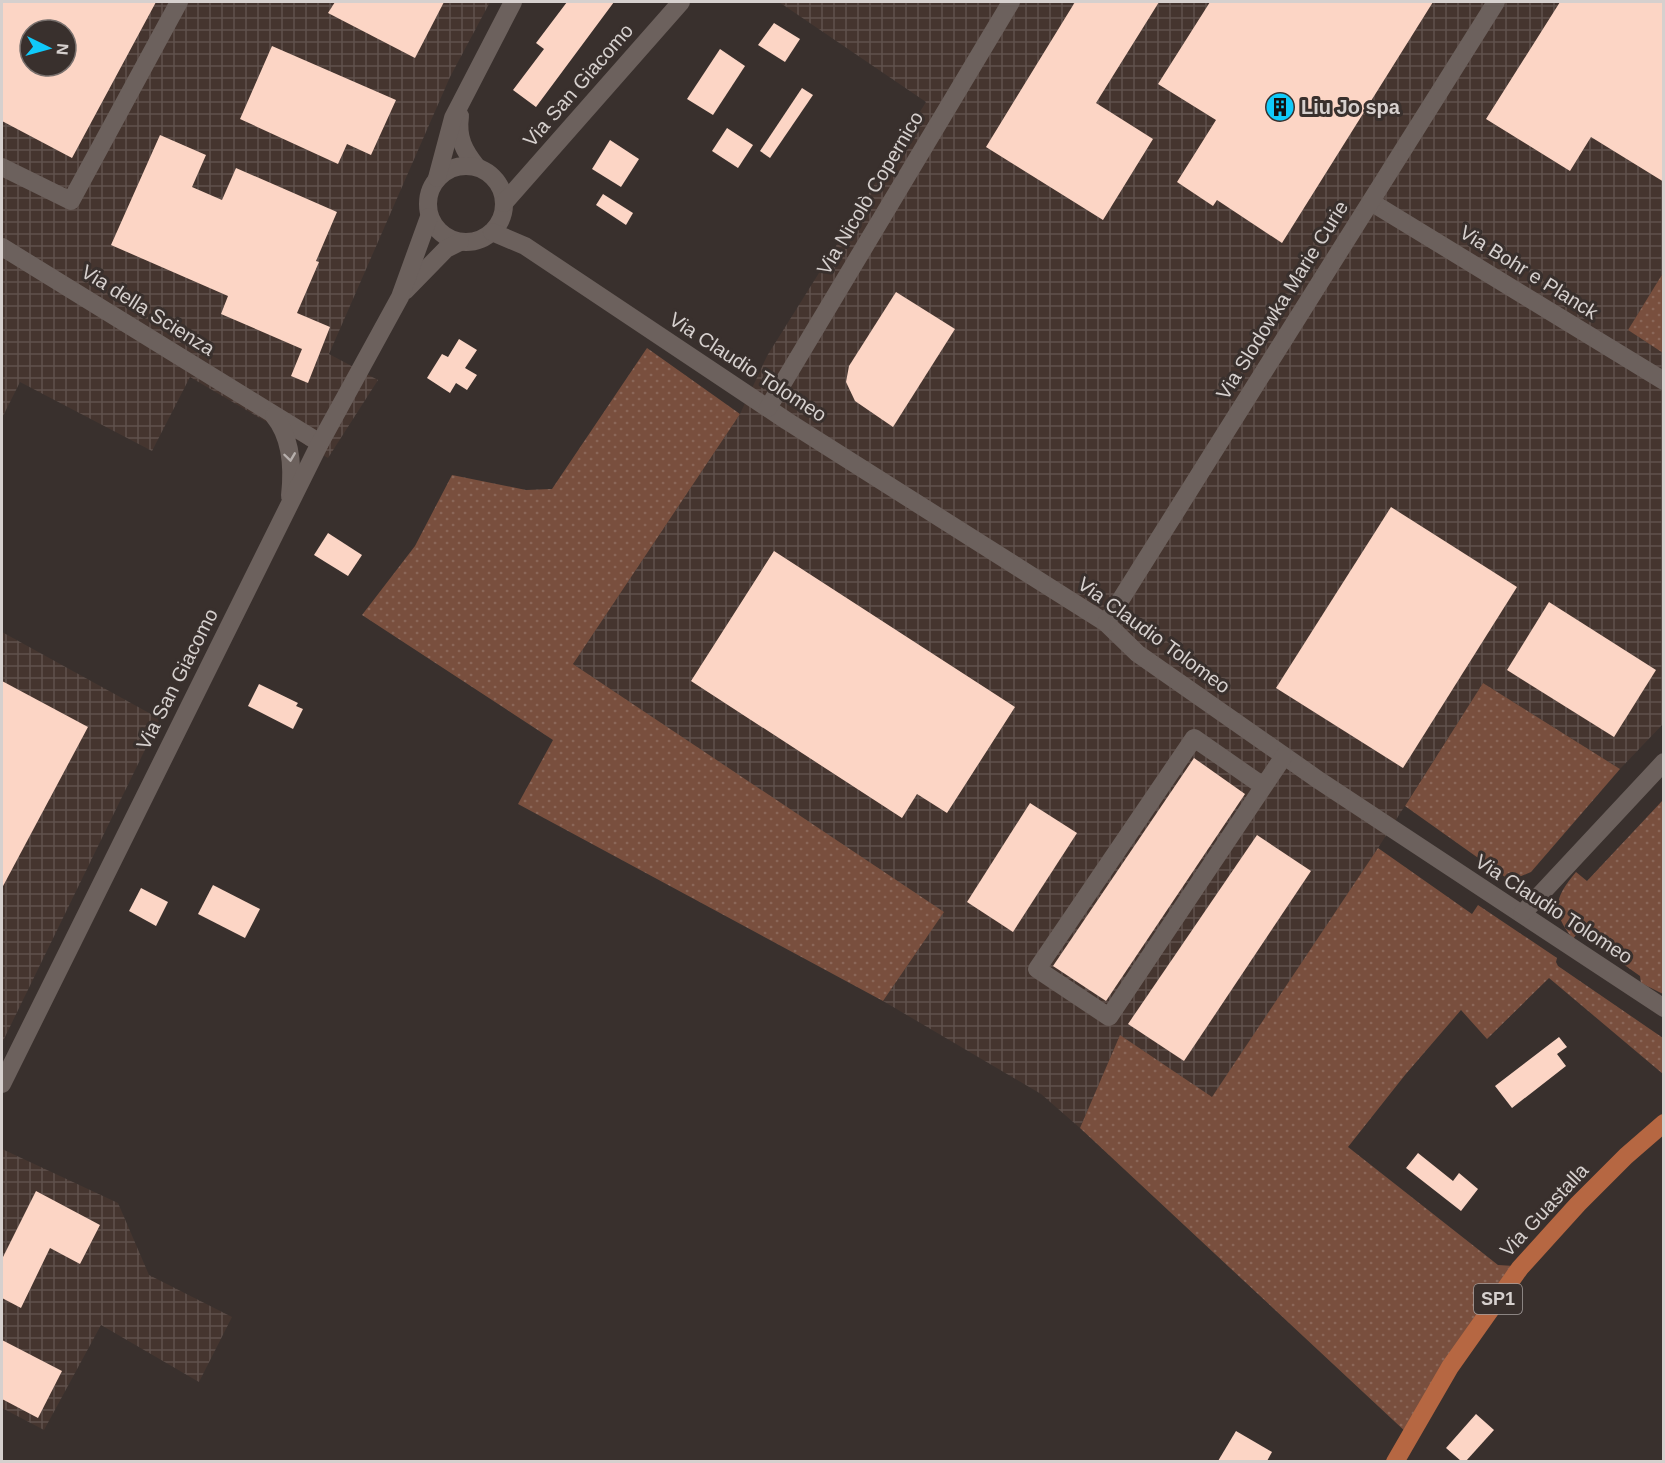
<svg xmlns="http://www.w3.org/2000/svg" width="1665" height="1463" font-family="Helvetica,sans-serif">
  <defs>
    <pattern id="industrial-grid" width="8" height="8" patternUnits="userSpaceOnUse" patternTransform="scale(1.5)"><rect width="8" height="8" fill="#45352f"/><path d="M0 4h8M4 0v8" fill="none" stroke="#5f514c"/></pattern>
    <pattern id="grass-dots" width="8" height="8" patternUnits="userSpaceOnUse" patternTransform="scale(1.5)"><rect width="8" height="8" fill="#794f3e"/><path d="M2 2h.1M6 6h.1" fill="none" stroke="#8b6759" stroke-width="1.8" stroke-linecap="round"/></pattern>
  </defs>
  <rect width="100%" height="100%" fill="#39302d"/>
  <g fill="url(#industrial-grid)" fill-rule="evenodd">
    <path d="M2,2H490L450,77L329,354L378,380L328,458L190,377L152,451L20,382L2,418ZM30,30H66V66H30Z"/>
    <path d="M779,2H1663V273L1628,330L1663,353V724L1620,769L1483,683L1378,848L1212,1098L1120,1035L1080,1128L1041,1094L883,1001L943,913L573,664L740,414L767,356L926,102Z"/>
    <path d="M2,632L160,719L2,1043Z"/>
    <path d="M2,1149L118,1203L149,1275L232,1317L199,1382L101,1325L44,1430L2,1408Z"/>
  </g>
  <g fill="url(#grass-dots)">
    <path d="M1663,273V353L1628,330Z"/>
    <path d="M647,348L740,414L573,664L944,912L883,1001L518,804L553,740L362,615L415,546L452,475L526,490L552,489Z"/>
    <path d="M1483,683L1620,769L1531,872L1519,877H1505L1405,806Z"/>
    <path d="M1663,800V994L1641,983L1640,976L1578,932L1573,939C1551,911 1554,898 1576,872L1587,881Z"/>
    <path d="M1378,848L1472,914L1478,905L1557,958L1556,962L1558,966L1663,1038V1074L1549,978L1487,1039L1461,1010L1405,1075L1348,1147L1498,1265L1514,1266L1408,1434L1080,1128L1120,1035L1212,1097Z"/>
  </g>
  <g fill="#fcd5c5" fill-rule="evenodd">
    <path d="M2,2H156L72,158L2,121ZM30,30H66V66H30Z"/>
    <path d="M335,2H444L415,58L328,13Z"/>
    <path d="M567,2H614L536,107L513,90L544,49L536,43Z"/>
    <path d="M1075,2H1159L1096,103L1153,139L1103,220L986,147Z"/>
    <path d="M1210,2H1433L1282,243L1217,200L1213,206L1177,182L1216,120L1158,84Z"/>
    <path d="M1560,2H1664V182L1591,137L1570,171L1486,119Z"/>
    <path d="M774,23L800,39L785,62L758,45Z"/>
    <path d="M272,46L396,100L371,155L347,144L338,164L240,119Z"/>
    <path d="M720,49L745,66L713,115L687,99Z"/>
    <path d="M802,88L813,95L770,158L760,151Z"/>
    <path d="M727,128L753,145L738,168L712,151Z"/>
    <path d="M160,135L206,155L192,187L222,200L236,168L337,212L316,261L319,262L297,313L330,327L308,383L291,376L302,349L221,314L228,296L111,245Z"/>
    <path d="M610,140L639,159L621,187L592,169Z"/>
    <path d="M603,194L633,213L626,225L596,205Z"/>
    <path d="M896,292L955,329L893,427L855,401L846,382L849,366Z"/>
    <path d="M459,339L477,350L465,368L477,375L467,390L456,383L450,393L427,378L442,354L448,357Z"/>
    <path d="M1391,507L1517,587L1403,768L1276,688Z"/>
    <path d="M328,533L362,555L348,576L314,555Z"/>
    <path d="M774,551L1015,707L947,813L917,794L902,818L691,681Z"/>
    <path d="M1549,602L1656,670L1614,737L1507,670Z"/>
    <path d="M2,681L88,727L2,888Z"/>
    <path d="M259,684L298,703L296,706L303,709L293,729L248,706Z"/>
    <path d="M1194,758L1245,794L1106,1001L1053,966Z"/>
    <path d="M1030,803L1077,833L1013,932L967,902Z"/>
    <path d="M1257,835L1311,871L1184,1061L1128,1024Z"/>
    <path d="M213,885L260,909L245,938L198,914Z"/>
    <path d="M141,888L168,902L156,926L129,911Z"/>
    <path d="M1559,1037L1567,1047L1557,1054L1566,1066L1512,1108L1495,1086Z"/>
    <path d="M1418,1153L1453,1181L1459,1173L1478,1189L1461,1211L1406,1168Z"/>
    <path d="M36,1191L100,1225L80,1264L50,1248L21,1308L2,1298V1259Z"/>
    <path d="M2,1340L62,1371L38,1418L2,1399Z"/>
    <path d="M1476,1414L1494,1430L1466,1461H1461L1446,1448Z"/>
    <path d="M1236,1431L1272,1452L1267,1461H1218Z"/>
  </g>
  <g fill="none" stroke-linecap="round" stroke-linejoin="round">
    <g stroke="#6c615d" stroke-width="18">
      <path d="M460,116C457,138 464,151 477,167"/>
      <circle cx="466" cy="204" r="38"/>
      <path d="M2,167L71,201L179,2"/>
      <path d="M437,178L453,118L513,2"/>
      <path d="M1371,202L1664,381"/>
      <path d="M504,203L681,2"/>
      <path d="M492,232L525,246L787,421L1106,623L1137,653L1320,781L1664,1008"/>
      <path d="M2,247L320,443"/>
      <path d="M405,291L446,249L460,242"/>
      <path d="M768,408L1011,2"/>
      <path d="M274,416C292,438 293,469 290,496"/>
      <path d="M1106,623L1496,2"/>
      <path d="M1263,786L1194,738L1037,969L1109,1017L1284,756"/>
      <path d="M1522,914L1664,762"/>
      <path d="M2,1084L320,443L400,297L429,217"/>
    </g>
    <path stroke="#b66742" stroke-width="18" d="M1395,1462L1450,1367L1520,1268L1578,1204L1626,1156L1664,1123"/>
  </g>
  <defs><path id="oneway-chevron" d="M-2-3.5L2.5 0L-2 3.5" fill="none" stroke-width="1.6" stroke-linecap="round" stroke-linejoin="round" transform="scale(1.5)"/></defs>
  <use stroke="#b6afac" href="#oneway-chevron" transform="translate(290 457) rotate(82)"/>
  <defs>
    <g id="building-disc" transform="scale(1.5)"><circle r="9.5" fill="#10cafa" stroke="#39302d"/><path d="M-4-6H4V6H1V3H-1V6H-4ZM-2.5-4.3h1.7v1.8h-1.7ZM.8-4.3h1.7v1.8H.8ZM-2.5-1h1.7V.8h-1.7ZM.8-1h1.7V.8H.8Z" fill="#111"/></g>
  </defs>
  <g fill-rule="evenodd">
    <use href="#building-disc" x="1280" y="107"/>
  </g>
  <g text-anchor="middle" stroke-width="6" stroke-linejoin="round" paint-order="stroke">
    <rect fill="#39302d" stroke="#a7a09e" stroke-width="1.5" x="1474" y="1284" width="48" height="30" rx="4.5"/>
    <g font-size="18" font-weight="bold" fill="#d6d0ce">
      <text x="1498" y="1305">SP1</text>
    </g>
    <g font-size="20" fill="#d6d0ce" stroke="#39302d">
      <text transform="translate(578 85) rotate(-49)" y="7">Via San Giacomo</text>
      <text transform="translate(870 193) rotate(-59)" y="7">Via Nicolò Copernico</text>
      <text transform="translate(1529 272) rotate(32)" y="7">Via Bohr e Planck</text>
      <text transform="translate(1282 300) rotate(-58)" y="7">Via Slodowka Marie Curie</text>
      <text transform="translate(148 310) rotate(32)" y="7">Via della Scienza</text>
      <text transform="translate(748 367) rotate(33)" y="7">Via Claudio Tolomeo</text>
      <text transform="translate(1154 635) rotate(36)" y="7">Via Claudio Tolomeo</text>
      <text transform="translate(177 679) rotate(-63)" y="7">Via San Giacomo</text>
      <text transform="translate(1554 909) rotate(33)" y="7">Via Claudio Tolomeo</text>
      <text transform="translate(1544 1210) rotate(-47)" y="7">Via Guastalla</text>
    </g>
    <g font-size="20" font-weight="bold" fill="#d6d0ce" stroke="#39302d" text-anchor="start">
      <text x="1301" y="114">Liu Jo spa</text>
    </g>
  </g>
  <rect width="1665" height="1463" fill="none" stroke="#d6d0ce" stroke-width="6"/>
  <g transform="translate(48 48) rotate(95)"><circle r="28" fill="#39302d" stroke="#78706d" stroke-width="1.5"/>
  <path d="M0-4.5L10 22L0 15L-10 22Z" fill="#10cafa"/>
  <text y="-9" font-size="16" font-weight="bold" text-anchor="middle" fill="#d6d0ce">N</text>
  </g>
</svg>
